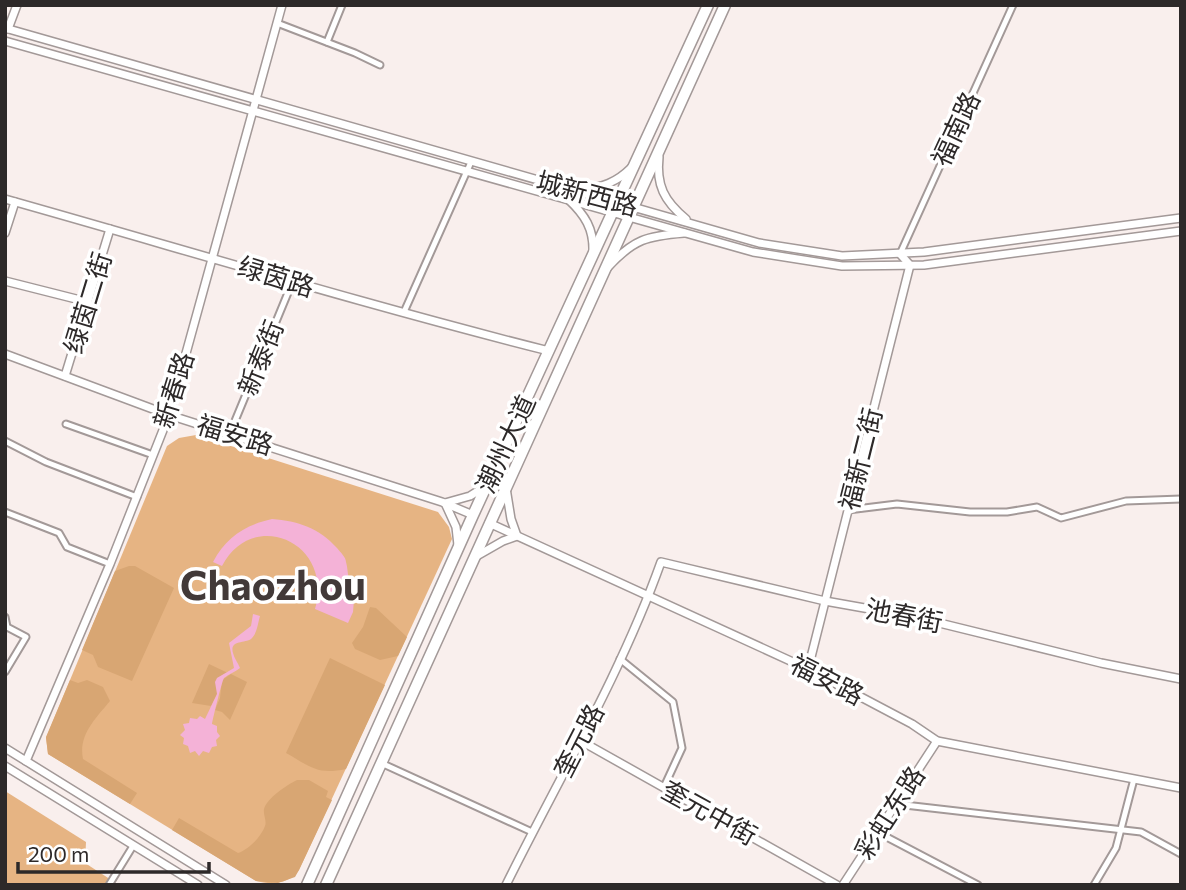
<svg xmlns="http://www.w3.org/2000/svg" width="1186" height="890" font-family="Commissioner,'Noto Sans SC',sans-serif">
  <rect width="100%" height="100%" fill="#f9efed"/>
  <g fill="#e6b483">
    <path d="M196,435L438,512L449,527L452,539L299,870C290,884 271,885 256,881L48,754L46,738L167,446L179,438Z"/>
    <path d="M5,791L86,842L85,863L119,885H5Z"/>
  </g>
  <g fill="#d8a673">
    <path d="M129,566H135L174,588L132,681L98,667L93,655L82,650L115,571Z"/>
    <path d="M370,607L376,608L407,637L398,656L380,660L355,649L352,643L363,627Z"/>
    <path d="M330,658L385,685L346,769C317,775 311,767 286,753Z"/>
    <path d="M209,664L228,673L217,678V694L211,706L192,703Z"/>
    <path d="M231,674L247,682L230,720L222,712L215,710L220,698L222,680Z"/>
    <path d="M70,680L78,683L87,680L103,687L110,701C96,718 78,735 83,759L137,793L130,804L48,754L46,737Z"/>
    <path d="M297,780H309L328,791L326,797L332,800L299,870L295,877L278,883L256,881L172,830L179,818L238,853C249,849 261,837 265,826C267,821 263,815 264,809C267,798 287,785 297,780Z"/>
  </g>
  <g fill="#f4b2d7">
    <path d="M272,519C298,521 319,528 337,548C340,552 346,557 346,562C349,573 346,578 355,587L353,612L348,623L315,609C334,542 253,507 222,566L213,562C226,537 245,525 272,519Z"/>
    <path d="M253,614L260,616C258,623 257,633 252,638C247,644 229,639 233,653C234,658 238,663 240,668C235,672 229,674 224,678C222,681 213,718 212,724L217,726V732L220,736L216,740L217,746L212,747L209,753L203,751L199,756L195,751L190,753L188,746L183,744L184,738L180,735L185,730L183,724L189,723L190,718L197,719L200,716L205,719L217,694L215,682L217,678L234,668L229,643L251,626Z"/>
  </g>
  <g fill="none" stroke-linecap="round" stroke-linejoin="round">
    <g stroke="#a39998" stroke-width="9">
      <g id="street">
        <path d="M277,23L355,53L380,65"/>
        <path d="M327,42L342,5"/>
        <path d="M900,254L1013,5"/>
        <path d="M404,312L471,162"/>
        <path d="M66,424L153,455"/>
        <path d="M230,433L292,283"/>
        <path d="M5,441L46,462L137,497"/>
        <path d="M848,510L897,504L970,512H1007L1037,507L1061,518L1126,501L1181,499"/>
        <path d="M5,512L59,533L67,547L110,564"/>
        <path d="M5,617L7,627L26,637L5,672"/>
        <path d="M620,659L673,702L682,748L664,787"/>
        <path d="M381,763L532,832"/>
        <path d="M896,804L1141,832L1181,854"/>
        <path d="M877,832L978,885"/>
        <path d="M109,885L133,846"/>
        <path d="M1094,885L1116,848L1134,779"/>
      </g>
    </g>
    <g stroke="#a39998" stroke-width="10">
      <g id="secondary">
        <path d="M5,28L759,243L842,256L924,252L1181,218"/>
        <path d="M8,29L17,5"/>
        <path d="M5,41L753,252L842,266L924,265L1181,231"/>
        <path d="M659,157C656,185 664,201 686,219"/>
        <path d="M582,189C602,188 617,182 631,168"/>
        <path d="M5,199C186,250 366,305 549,351"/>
        <path d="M568,199C585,215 594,229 593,252"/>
        <path d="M5,233L15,202"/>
        <path d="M608,267C634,239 647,236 684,233"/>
        <path d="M5,281L88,302"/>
        <path d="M5,354L169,415L442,502L473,515"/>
        <path d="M65,376L110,229"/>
        <path d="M489,523L808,669L912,724L937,741L1181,788"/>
        <path d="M458,545L456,527L445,503L470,496L486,486"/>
        <path d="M475,557L503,541L517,536L511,519L506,488"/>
        <path d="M808,669L910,265L900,254"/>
        <path d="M581,741L837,885"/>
        <path d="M5,748L226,885"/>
        <path d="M26,761L110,564L169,415L282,5"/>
        <path d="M5,766L198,885"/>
        <path d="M506,885C559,778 621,674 661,562L825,601L915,617L1101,663L1181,679"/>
        <path d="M843,885L937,741"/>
      </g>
    </g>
    <g stroke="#a39998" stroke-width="13">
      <g id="highway">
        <path d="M307,885L473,515L708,5"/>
        <path d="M326,885L725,5"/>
      </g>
    </g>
    <use href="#street" stroke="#fff" stroke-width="5"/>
    <use href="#secondary" stroke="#fff" stroke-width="7"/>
    <use href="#highway" stroke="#fff" stroke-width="10"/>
  </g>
  <g text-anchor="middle" stroke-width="7" stroke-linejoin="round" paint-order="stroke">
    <g font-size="26" fill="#2d2929" stroke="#fff">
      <text transform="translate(956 129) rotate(-65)" y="9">福南路</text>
      <text transform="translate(587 194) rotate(15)" y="9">城新西路</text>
      <text transform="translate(276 277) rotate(17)" y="9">绿茵路</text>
      <text transform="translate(88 303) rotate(-73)" y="9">绿茵二街</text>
      <text transform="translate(261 358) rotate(-68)" y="9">新泰街</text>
      <text transform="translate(174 390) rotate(-73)" y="9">新春路</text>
      <text transform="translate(235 435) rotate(17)" y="9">福安路</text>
      <text transform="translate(506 444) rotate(-65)" y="9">潮州大道</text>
      <text transform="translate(861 459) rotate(-76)" y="9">福新二街</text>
      <text transform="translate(904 616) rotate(11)" y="9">池春街</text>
      <text transform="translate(827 680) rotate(27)" y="9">福安路</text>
      <text transform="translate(579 741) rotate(-63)" y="9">奎元路</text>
      <text transform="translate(709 813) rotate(29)" y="9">奎元中街</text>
      <text transform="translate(890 813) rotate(-57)" y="9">彩虹东路</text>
    </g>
    <g font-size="40" font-weight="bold" fill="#423938" stroke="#fff">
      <text x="273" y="600">Chaozhou</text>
    </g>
  </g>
  <rect width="1186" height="890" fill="none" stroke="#2d2929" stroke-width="14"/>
  <path d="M18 862v10h191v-10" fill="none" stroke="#2d2929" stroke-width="3.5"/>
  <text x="28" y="862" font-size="21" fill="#2d2929" stroke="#ffffff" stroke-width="5" paint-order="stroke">200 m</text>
</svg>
